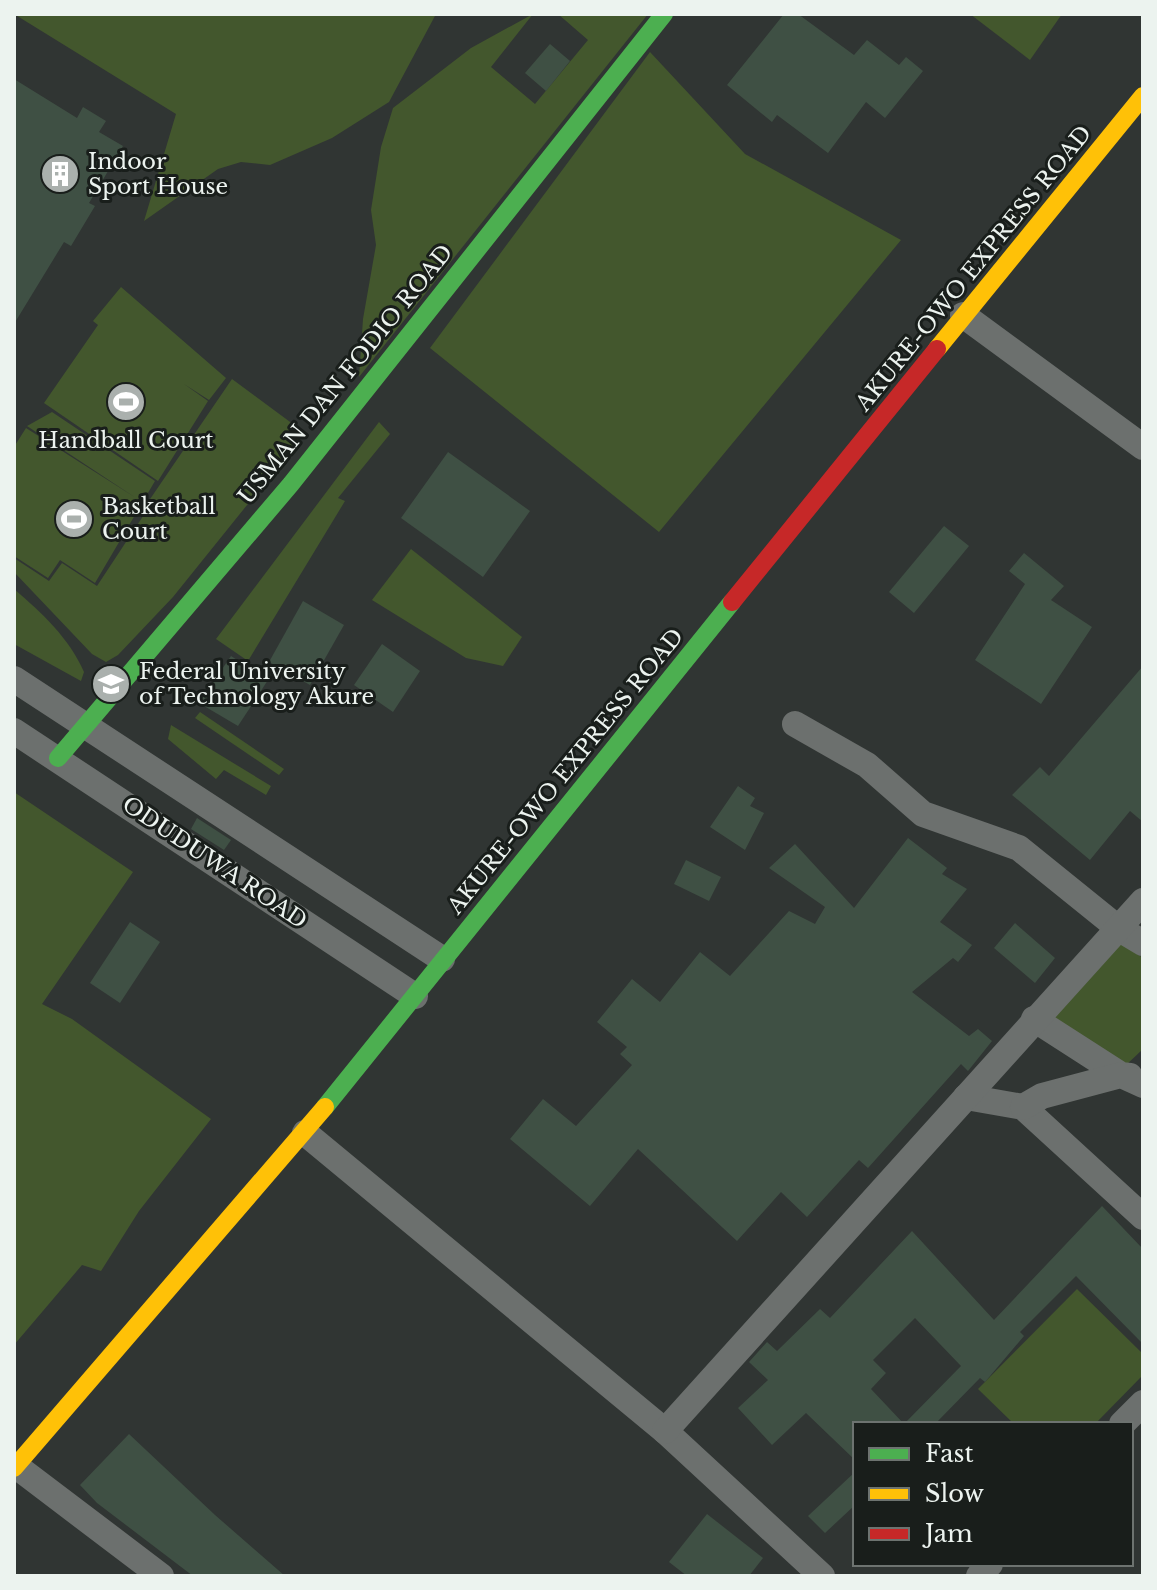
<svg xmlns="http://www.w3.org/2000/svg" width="1157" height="1590" font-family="'Libre Baskerville',serif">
  <rect width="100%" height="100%" fill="#303533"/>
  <g fill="#43572d">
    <path d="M14,14H436L389,102L332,138L270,165L241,162L218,169L144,221L176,114Z"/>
    <path d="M533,14L491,67L535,104L588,40L558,14H648L359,377L363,319L376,245L371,210L381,147L393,108L471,48Z"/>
    <path d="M970,14H1062L1030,60Z"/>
    <path d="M650,52L745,154L901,240L659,532L430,348Z"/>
    <path d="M121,287L226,378L209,400L184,384L208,401L158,481L44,403L98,325L93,321Z"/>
    <path d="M232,379L305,433L173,597L118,655L106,662L92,654L14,572V558L49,581L62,563L97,586L149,507L146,505Z"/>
    <path d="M52,412L155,481L95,583L60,560L48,578L14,556V447L26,428L136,498L27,426Z"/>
    <path d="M379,422L390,434L338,498L345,501L248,661L216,639Z"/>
    <path d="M411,549L522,637L503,666L466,658L372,600Z"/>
    <path d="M14,589C42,613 69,638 84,672L81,681L14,644Z"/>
    <path d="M200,712L284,769L279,775L195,718Z"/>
    <path d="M171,725L271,786L266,795L224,770L216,779L168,739Z"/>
    <path d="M14,792L133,872L42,1004L72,1019L211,1119L139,1211L101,1271L82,1265L14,1345Z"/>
    <path d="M1115,939L1143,958V1049L1124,1067L1043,1019Z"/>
    <path d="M1077,1289L1143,1354V1375L1095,1424H1014L978,1389Z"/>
  </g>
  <g fill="#3f5044">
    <path d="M784,14H798L854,55L867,40L899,65L906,57L923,71L885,118L866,102L828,153L777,115L772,122L727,85Z"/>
    <path d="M550,44L570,61L546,91L525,73Z"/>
    <path d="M14,79L77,118L83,107L106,121L99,132L123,146L89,203L95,206L71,246L64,242L14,324Z"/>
    <path d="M448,452L530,511L483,577L401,518Z"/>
    <path d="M944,526L969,546L914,613L889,592Z"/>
    <path d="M1024,553L1064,586L1051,600L1092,627L1041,704L975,660L1025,584L1009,571Z"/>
    <path d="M303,601L344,625L310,685L269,662Z"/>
    <path d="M382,644L420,671L393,712L354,685Z"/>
    <path d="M231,656L268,680L238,726L199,703Z"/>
    <path d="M1143,666V822L1130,811L1090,860L1012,795L1040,767L1049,776Z"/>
    <path d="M738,786L755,798L750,806L764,813L745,850L710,827Z"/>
    <path d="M197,818L231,840L224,850L191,829Z"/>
    <path d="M908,838L947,868L942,874L967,889L940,922L972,945L958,962L953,958L912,992L969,1036L978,1029L992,1041L968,1071L961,1064L868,1168L859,1160L807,1217L781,1192L737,1241L638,1149L590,1206L510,1139L543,1099L576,1126L632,1065L620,1054L627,1047L597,1022L632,979L660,1002L700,952L730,976L789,911L815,924L825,907L769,868L795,844L854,908Z"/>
    <path d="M686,860L721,877L709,901L674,884Z"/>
    <path d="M130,922L160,942L120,1003L90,983Z"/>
    <path d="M1015,923L1055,958L1035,983L994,948Z"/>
    <path d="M1102,1206L1143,1249V1344L1076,1276L1020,1332L1024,1336L985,1382L980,1378L935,1424H904L961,1366L915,1318L873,1360L886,1373L871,1389L904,1424H855V1460L806,1413L772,1445L738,1408L768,1380L749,1362L767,1342L777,1351L820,1309L830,1318L912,1231L994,1320Z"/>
    <path d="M129,1434L215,1515L285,1576H193L97,1503L80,1485Z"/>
    <path d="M855,1472V1505L825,1533L808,1516Z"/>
    <path d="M707,1514L763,1558L749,1576H687L669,1562Z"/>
  </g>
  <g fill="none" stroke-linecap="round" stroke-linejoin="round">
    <g stroke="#6c706e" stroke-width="26">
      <path d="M963,315L1143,447"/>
      <path d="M14,679L442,959"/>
      <path d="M795,724L867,765L923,814L1019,848L1118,928L1143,943"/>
      <path d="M14,731L415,996"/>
      <path d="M1034,1019L1121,1075L1130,1076"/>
      <path d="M966,1097L1023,1107L1143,1217"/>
      <path d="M1023,1107L1042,1096L1121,1075L1143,1085"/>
      <path d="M305,1133L665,1431L822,1576"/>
      <path d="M1122,1424L1143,1403"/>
      <path d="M665,1431L1143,901"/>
      <path d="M16,1466L161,1576"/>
      <path d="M979,1576L990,1564"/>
    </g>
    <g stroke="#4caf50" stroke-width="18">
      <path d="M58,758L291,484L664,14"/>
      <path d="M325,1107L732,602"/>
    </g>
    <g stroke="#ffc107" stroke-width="18">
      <path d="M937,349L1143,96"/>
      <path d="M14,1468L325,1107"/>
    </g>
    <path stroke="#c62828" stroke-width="18" d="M732,602L937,349"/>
  </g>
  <defs>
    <g id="building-disc" transform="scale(2)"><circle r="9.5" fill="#aab0ad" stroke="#191e1b"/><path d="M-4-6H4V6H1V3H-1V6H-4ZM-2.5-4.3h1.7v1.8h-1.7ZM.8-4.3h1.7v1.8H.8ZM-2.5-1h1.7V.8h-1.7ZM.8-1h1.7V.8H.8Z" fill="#fff"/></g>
    <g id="stadium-disc" transform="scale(2)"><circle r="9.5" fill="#aab0ad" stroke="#191e1b"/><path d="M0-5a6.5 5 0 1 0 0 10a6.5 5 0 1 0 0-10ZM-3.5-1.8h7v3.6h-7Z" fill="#fff"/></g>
    <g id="university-disc" transform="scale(2)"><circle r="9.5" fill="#aab0ad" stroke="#191e1b"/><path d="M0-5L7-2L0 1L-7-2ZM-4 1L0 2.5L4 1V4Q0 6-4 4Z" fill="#fff"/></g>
  </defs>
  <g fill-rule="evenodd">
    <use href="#building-disc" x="60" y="174"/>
    <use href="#stadium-disc" x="126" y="402"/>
    <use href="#stadium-disc" x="74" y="519"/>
    <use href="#university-disc" x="111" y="684"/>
  </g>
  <g text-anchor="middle" stroke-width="6" stroke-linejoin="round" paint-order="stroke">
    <g font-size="22" fill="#ecf3ef" stroke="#191e1b" text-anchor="start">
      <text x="88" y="169">Indoor<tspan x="88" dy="25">Sport House</tspan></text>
      <text x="126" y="448" text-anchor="middle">Handball Court</text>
      <text x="102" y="514">Basketball<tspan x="102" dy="25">Court</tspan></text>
      <text x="139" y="679">Federal University<tspan x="139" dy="25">of Technology Akure</tspan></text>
    </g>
    <g font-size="22" fill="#ecf3ef" stroke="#191e1b">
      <text transform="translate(973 268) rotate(-51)" y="8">AKURE-OWO EXPRESS ROAD</text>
      <text transform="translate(345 374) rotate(-51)" y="8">USMAN DAN FODIO ROAD</text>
      <text transform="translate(565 771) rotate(-51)" y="8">AKURE-OWO EXPRESS ROAD</text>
      <text transform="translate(215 862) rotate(34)" y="8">ODUDUWA ROAD</text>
    </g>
  </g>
  <rect width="1157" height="1590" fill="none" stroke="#ecf3ef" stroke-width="32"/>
  <rect x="853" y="1422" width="280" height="144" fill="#191e1b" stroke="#6d7370" stroke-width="2"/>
  <rect x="869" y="1448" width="40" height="12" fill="#4caf50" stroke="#6d7370" stroke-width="2"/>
  <text x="925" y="1462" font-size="24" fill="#ecf3ef">Fast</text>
  <rect x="869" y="1488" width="40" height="12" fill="#ffc107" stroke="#6d7370" stroke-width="2"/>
  <text x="925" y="1502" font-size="24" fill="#ecf3ef">Slow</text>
  <rect x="869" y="1528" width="40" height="12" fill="#c62828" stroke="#6d7370" stroke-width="2"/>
  <text x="925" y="1542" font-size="24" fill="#ecf3ef">Jam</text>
</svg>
